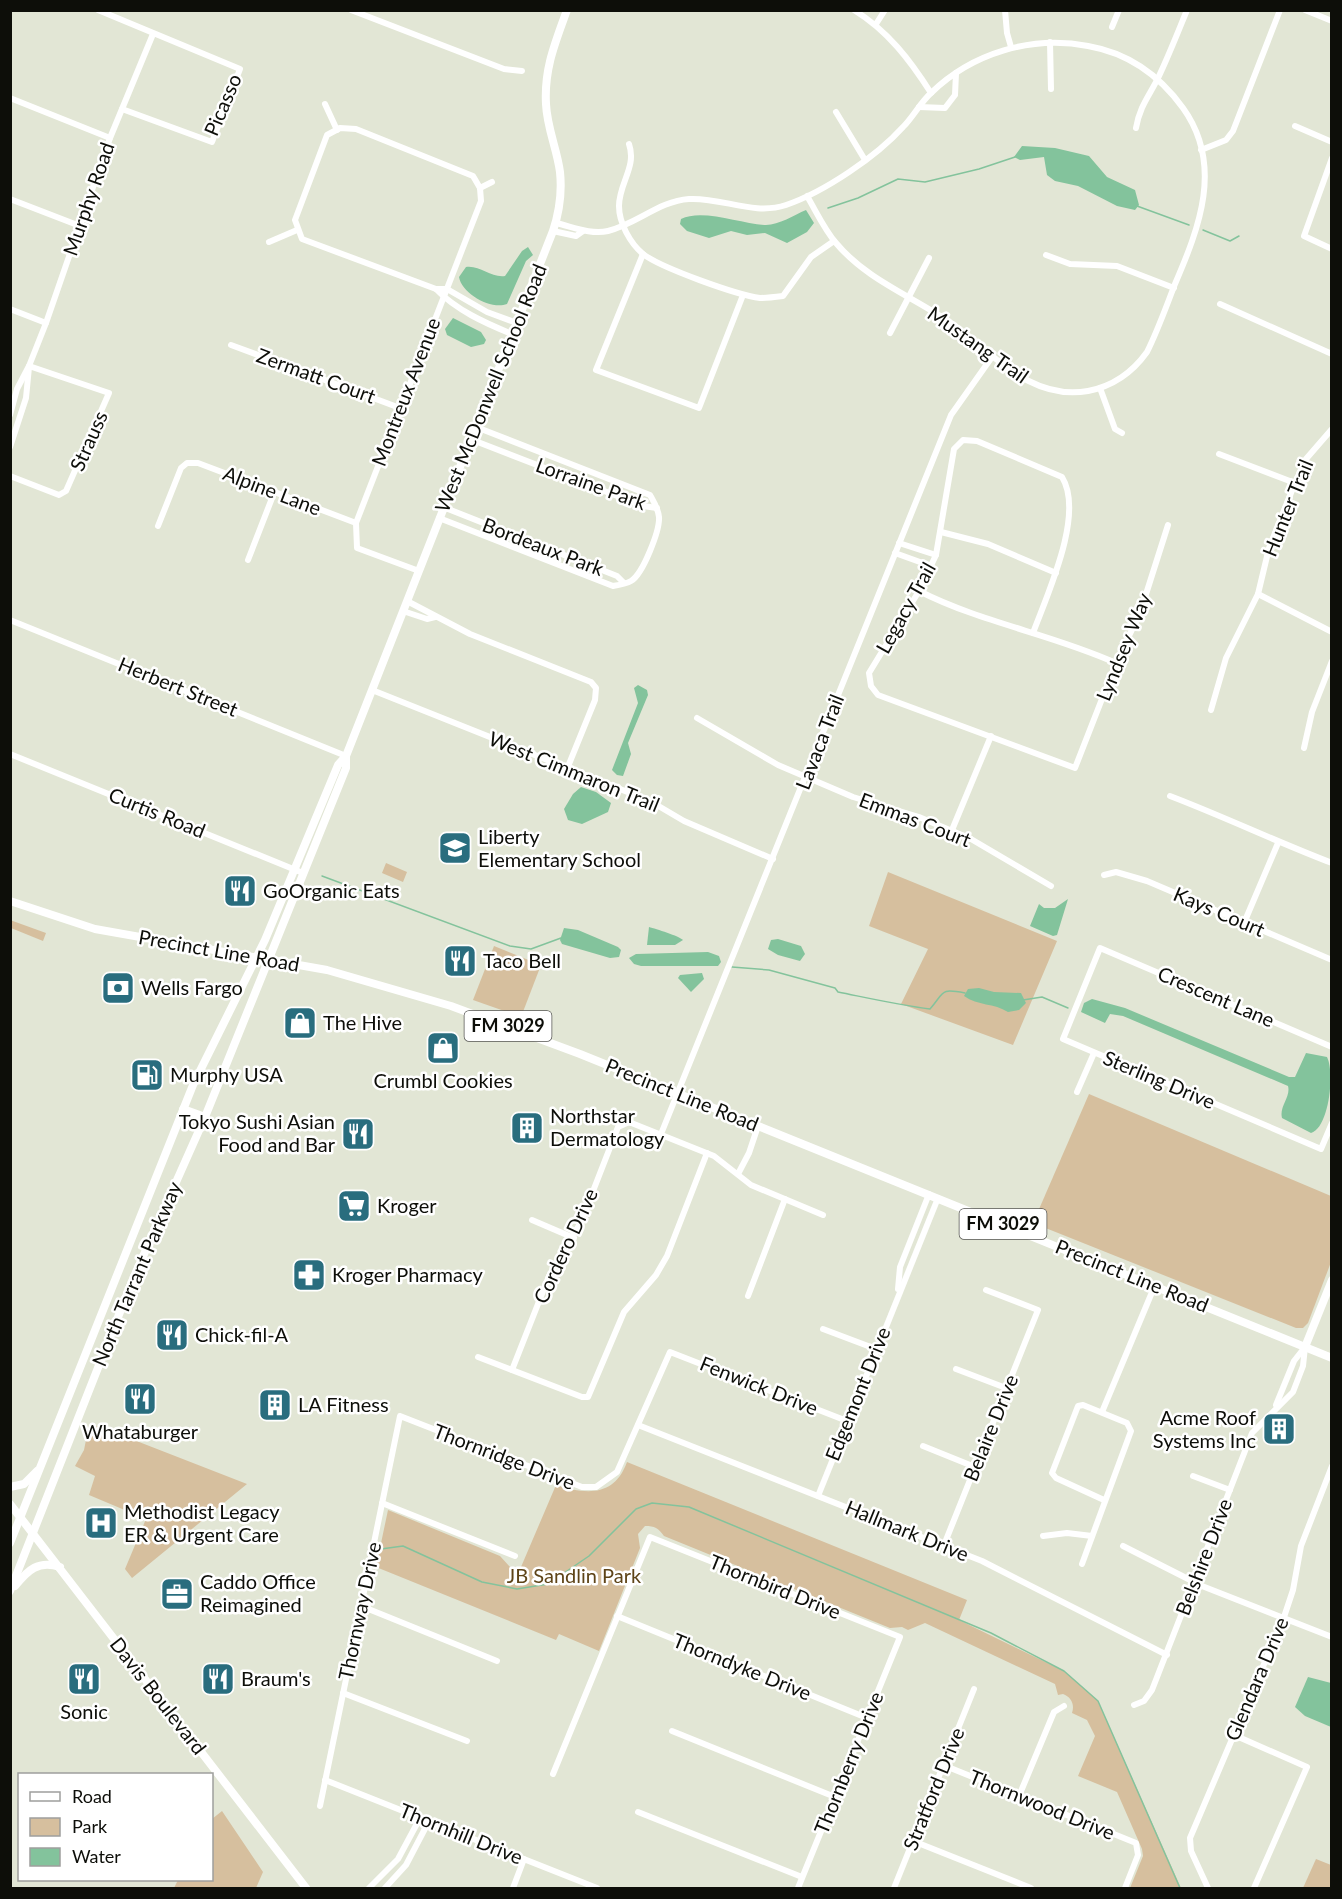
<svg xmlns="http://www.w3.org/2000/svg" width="1342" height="1899" font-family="Lato,sans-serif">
  <rect width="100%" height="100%" fill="#e2e6d5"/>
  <g fill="#d6bf9e">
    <path d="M386,863L407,872L403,882L382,873Z"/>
    <path d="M888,872L1057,941L1013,1045L901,1004L928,949L869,926Z"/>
    <path d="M10,920L46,933L43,941L11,928Z"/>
    <path d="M494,946L541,965L521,1017L473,1000Z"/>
    <path d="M1089,1094L1331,1196V1262L1308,1323L1303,1328H1296L1033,1223Z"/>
    <path d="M89,1425L98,1426L247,1484L132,1578L125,1569L146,1519L89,1495L95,1476L75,1466L84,1450Z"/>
    <path d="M627,1462L967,1600L959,1620L1064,1671L1098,1701L1181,1888H1130L1143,1856L1142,1849L1117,1792L1078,1776L1095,1736L1087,1720L1072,1713C1075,1704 1071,1697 1063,1694L1058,1695L1055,1684L925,1623L908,1630L902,1627L890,1628L664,1536C658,1528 655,1526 645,1526L638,1534L640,1548L599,1651L559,1634L556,1640L376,1567L388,1510L500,1556L510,1567H521L556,1485C585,1494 614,1498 627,1462Z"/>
    <path d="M222,1811L263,1872L256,1888H174L178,1880H212V1819Z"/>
    <path d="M1316,1859L1331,1865V1888H1303Z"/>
  </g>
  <g fill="#83c39c">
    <path d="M1022,146L1055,148L1089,156L1107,177L1135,190L1139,205L1135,210L1117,206L1078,186L1055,181L1047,175L1044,157L1020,160L1014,157Z"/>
    <path d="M806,210L814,223L807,232L787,243L765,233L747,235L731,231L709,238L687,231L680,224L681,219C702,208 742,224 766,225C779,225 794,215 806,210Z"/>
    <path d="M528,247L533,255L526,261L507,304C491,310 462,294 459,277L466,267C480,265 491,278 505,276L522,251Z"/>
    <path d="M453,318L481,332L486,340L484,344L471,347L447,335L445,329Z"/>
    <path d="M638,685L647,690L648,695L628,743L631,754L623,776L617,775L612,770L638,703L634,688Z"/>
    <path d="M581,787L596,792L611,803L608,812L582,824L568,820L564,809L573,794Z"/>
    <path d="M1068,899L1057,935L1053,936L1030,926L1039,904L1044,908H1055Z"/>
    <path d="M649,927C656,929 679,936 683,940L675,945H647Z"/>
    <path d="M564,928L578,930L618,947L621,950L619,957L610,958L562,944L560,940Z"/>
    <path d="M778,939L801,946L805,954L800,961L778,955L768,949L771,940Z"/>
    <path d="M708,952L719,956L721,962L718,966H641L634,964L629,958L636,954Z"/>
    <path d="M702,973L704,979L691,992L678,978L680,975Z"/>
    <path d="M979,988L994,992L1021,993L1026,1003L1019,1010L1008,1012C994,1003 978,1006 964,996L968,989Z"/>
    <path d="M1092,999L1125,1008L1289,1077H1295L1306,1053L1327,1057C1335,1073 1329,1128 1311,1133L1282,1118C1279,1106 1291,1097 1288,1086L1123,1016L1110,1014L1105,1023L1081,1012L1084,1003Z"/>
    <path d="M1308,1677L1331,1683V1727L1305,1716L1295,1707Z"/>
  </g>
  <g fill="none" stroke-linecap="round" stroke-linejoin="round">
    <g stroke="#83c39c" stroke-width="1.5">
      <path d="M1137,206L1189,225"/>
      <path d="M828,208L858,198L898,179L925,182L979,169L1015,157"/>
      <path d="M1203,230L1230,241L1239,236"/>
      <path d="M322,876L510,946L531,949L561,938"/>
      <path d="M732,967L769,970L835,988L838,992C868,998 899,1005 930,1009C945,992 939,988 965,993"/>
      <path d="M1023,1000L1042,997L1068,1008"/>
      <path d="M381,1549L403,1546L482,1582L517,1589L548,1584L589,1556L636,1509L652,1503L689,1507L991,1633L1064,1671L1098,1701L1180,1888"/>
    </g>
    <g stroke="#fff" stroke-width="6">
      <path d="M98,10L240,69L212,142L122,109"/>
      <path d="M351,10L504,69L522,71"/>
      <path d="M854,10C888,31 910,60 931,93"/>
      <path d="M1005,10L1007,33L1011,47"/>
      <path d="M1305,10L1332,21"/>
      <path d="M876,24L885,10"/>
      <path d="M1112,27L1119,10"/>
      <path d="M1050,42L1051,89"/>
      <path d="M10,98L110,138"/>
      <path d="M325,104L337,130"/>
      <path d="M919,107L945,108L955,95L956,73"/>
      <path d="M836,112L865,160"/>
      <path d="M1295,126L1332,142"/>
      <path d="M1136,128C1140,105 1150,95 1159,76C1169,55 1178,32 1187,10"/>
      <path d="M629,144C637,167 619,183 619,206C619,223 630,243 643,254C661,268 737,295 760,298C767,298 775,297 783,296L811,257L834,241"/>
      <path d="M1201,150L1226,140L1233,131L1280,10"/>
      <path d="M1332,158L1304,236L1332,249"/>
      <path d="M480,188L492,182"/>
      <path d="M10,199L80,226"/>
      <path d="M556,223C573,227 591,235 608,231C637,224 659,201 689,199C722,197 753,216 786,205C824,192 876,157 903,127C913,117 920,103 931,93C972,53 1032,35 1088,46C1128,53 1160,76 1183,108C1224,165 1199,228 1175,284C1166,307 1158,330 1147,352C1132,373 1114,386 1088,391C1030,401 993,353 951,323C912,296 867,280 836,243C824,229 816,211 807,196"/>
      <path d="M553,231L576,236L583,231"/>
      <path d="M269,242L297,230"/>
      <path d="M643,254L596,370L699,408L743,295"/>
      <path d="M1046,255L1070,264L1117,266L1174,288"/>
      <path d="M436,289L302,239L295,220L327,135L340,128L356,129L473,176L480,188"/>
      <path d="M1220,304L1332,354"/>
      <path d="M10,309L46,323"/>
      <path d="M890,333L929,258"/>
      <path d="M512,334C485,323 456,310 436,289H447L487,312L517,323"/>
      <path d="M231,345L400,408"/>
      <path d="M1100,388L1115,429L1122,433"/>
      <path d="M10,415L17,389L29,366L46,323L110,138L153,34"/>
      <path d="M470,439L643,506L657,508"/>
      <path d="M10,447L26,398L29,367"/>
      <path d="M1219,454L1295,483"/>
      <path d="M10,476L59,495L66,491L109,393L29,366"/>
      <path d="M443,507L617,576L624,583"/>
      <path d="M439,518L613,586C619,585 626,584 631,581C643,574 660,530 659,517C658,508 654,502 650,495L476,427"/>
      <path d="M158,526L181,468L187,463H198L356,523"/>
      <path d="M941,532L988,544L1056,573"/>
      <path d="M899,543L936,555"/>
      <path d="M895,553L931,566"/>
      <path d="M248,560L274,493"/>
      <path d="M419,571L357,548L356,523L481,201L480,188"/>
      <path d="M919,591C982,623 1052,634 1116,663"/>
      <path d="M1258,594L1332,632"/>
      <path d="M407,601L470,634L591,682L596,688L595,700L567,769"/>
      <path d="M403,611L427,619L435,617"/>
      <path d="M10,620L346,756"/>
      <path d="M1033,633C1047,595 1085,514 1062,477L977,441L963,440L954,449L936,555L919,591L869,673L871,686L878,695L1075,768L1116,663L1140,613L1168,525"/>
      <path d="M372,690L650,801L684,821L773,859"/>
      <path d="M1211,710L1226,658L1258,594L1269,548L1295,483L1306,459L1332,429"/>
      <path d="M697,718L778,765L853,797L919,817L971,839L1051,886"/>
      <path d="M1304,748L1312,712L1332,661"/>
      <path d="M10,754L303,873"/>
      <path d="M1170,796C1225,817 1277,842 1332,863"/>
      <path d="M952,830L991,736"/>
      <path d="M1104,875L1116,872L1147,881L1332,960"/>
      <path d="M1244,923L1278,843"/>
      <path d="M1332,1047L1100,948L1063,1039L1321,1149L1332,1123"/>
      <path d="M1077,1092L1094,1053"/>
      <path d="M661,1134L951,415L992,357"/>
      <path d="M738,1174L749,1153L758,1126"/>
      <path d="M532,1220L574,1238"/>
      <path d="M898,1289L900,1267L929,1194"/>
      <path d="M748,1296L785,1199"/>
      <path d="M823,1329L876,1349"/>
      <path d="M478,1357L582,1397H588L624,1312L656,1275L667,1256L707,1153"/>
      <path d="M956,1369L1006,1388"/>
      <path d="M512,1370L549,1276L581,1222L618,1127L629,1122L714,1156L751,1185L823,1215"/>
      <path d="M1276,1405L1294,1361L1305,1347"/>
      <path d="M1102,1412L1155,1285"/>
      <path d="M638,1425L982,1561L1167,1655"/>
      <path d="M923,1446L975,1467"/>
      <path d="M1193,1476L1230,1490"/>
      <path d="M818,1496L938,1198"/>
      <path d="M382,1503L515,1556"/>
      <path d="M1043,1536L1067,1533L1092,1536"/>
      <path d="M944,1545L1038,1310L986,1290"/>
      <path d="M1123,1546L1202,1586L1332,1637"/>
      <path d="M1082,1564L1131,1431L1127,1423L1083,1405L1078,1406L1052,1473L1056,1478L1104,1500"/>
      <path d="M361,1606L497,1661"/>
      <path d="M617,1616L867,1718"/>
      <path d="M343,1693L467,1741"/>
      <path d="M1134,1705L1144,1701L1152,1690L1252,1433L1293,1392L1303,1366L1305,1347"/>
      <path d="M672,1731L835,1797"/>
      <path d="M1234,1735L1307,1767L1254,1888"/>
      <path d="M943,1765L1136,1843L1138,1855L1125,1888"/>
      <path d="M553,1774L650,1537L900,1637L798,1888"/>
      <path d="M325,1780L597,1888"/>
      <path d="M1019,1796L1054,1712L1064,1706"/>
      <path d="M320,1806L400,1416L582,1487H596L617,1472L670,1352L847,1421"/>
      <path d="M638,1812L802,1877"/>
      <path d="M913,1841L1031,1888"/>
      <path d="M369,1888L398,1859L420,1818"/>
      <path d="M385,1888L406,1865L429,1821"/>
      <path d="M513,1888L524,1859"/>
      <path d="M894,1888L974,1689"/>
      <path d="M1208,1888L1191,1851L1190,1838L1284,1617L1293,1590L1301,1546L1332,1466"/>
    </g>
    <g stroke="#fff" stroke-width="8">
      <path d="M10,901L95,929L327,970L451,1006L580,1054L1332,1358"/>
      <path d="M183,1109L205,1117"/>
      <path d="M1305,1347L1332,1280"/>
      <path d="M10,1487L24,1484L37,1471"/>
      <path d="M10,1504L306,1888"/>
      <path d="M10,1543L193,1085L265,940L338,765L346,756L553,231C559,213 562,191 560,172C557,149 547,128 546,104C544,69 555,43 567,10"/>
      <path d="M15,1586C28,1570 38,1560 60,1567"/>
      <path d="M10,1591L133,1279L205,1117L346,768V756"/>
    </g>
  </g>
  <defs>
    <g id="school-square" transform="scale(1.725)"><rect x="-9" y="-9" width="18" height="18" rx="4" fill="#296d7e" stroke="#fff"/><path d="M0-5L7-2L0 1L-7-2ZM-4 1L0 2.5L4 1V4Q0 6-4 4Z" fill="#fff"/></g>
    <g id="restaurant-square" transform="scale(1.725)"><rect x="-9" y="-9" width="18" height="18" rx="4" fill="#296d7e" stroke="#fff"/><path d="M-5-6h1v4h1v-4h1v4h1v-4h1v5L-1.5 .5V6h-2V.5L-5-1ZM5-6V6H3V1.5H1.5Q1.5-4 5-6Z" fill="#fff"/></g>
    <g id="bank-square" transform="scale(1.725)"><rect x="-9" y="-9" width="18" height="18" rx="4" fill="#296d7e" stroke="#fff"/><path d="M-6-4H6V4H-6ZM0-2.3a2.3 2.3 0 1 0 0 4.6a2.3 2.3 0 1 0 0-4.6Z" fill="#fff"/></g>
    <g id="shop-square" transform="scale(1.725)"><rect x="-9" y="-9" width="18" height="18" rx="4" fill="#296d7e" stroke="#fff"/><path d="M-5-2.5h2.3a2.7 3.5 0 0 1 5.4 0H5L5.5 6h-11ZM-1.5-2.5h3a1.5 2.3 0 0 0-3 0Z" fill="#fff"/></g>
    <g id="fuel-square" transform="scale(1.725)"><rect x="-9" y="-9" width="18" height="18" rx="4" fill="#296d7e" stroke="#fff"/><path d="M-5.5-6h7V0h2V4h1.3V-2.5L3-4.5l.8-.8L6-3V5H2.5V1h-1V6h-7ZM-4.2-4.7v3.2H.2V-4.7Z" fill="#fff"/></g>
    <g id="building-square" transform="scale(1.725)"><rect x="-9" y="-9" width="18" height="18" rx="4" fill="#296d7e" stroke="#fff"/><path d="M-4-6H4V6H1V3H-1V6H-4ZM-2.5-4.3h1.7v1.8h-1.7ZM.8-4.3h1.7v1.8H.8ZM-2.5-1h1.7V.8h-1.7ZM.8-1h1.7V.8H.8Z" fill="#fff"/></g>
    <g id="supermarket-square" transform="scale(1.725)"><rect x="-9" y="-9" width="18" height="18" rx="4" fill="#296d7e" stroke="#fff"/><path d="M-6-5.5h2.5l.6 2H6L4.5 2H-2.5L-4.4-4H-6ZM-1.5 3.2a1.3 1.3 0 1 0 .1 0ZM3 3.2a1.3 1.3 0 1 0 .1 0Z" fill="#fff"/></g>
    <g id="pharmacy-square" transform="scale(1.725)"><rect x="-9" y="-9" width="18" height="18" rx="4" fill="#296d7e" stroke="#fff"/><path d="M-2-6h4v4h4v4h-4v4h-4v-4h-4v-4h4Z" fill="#fff"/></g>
    <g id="hospital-square" transform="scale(1.725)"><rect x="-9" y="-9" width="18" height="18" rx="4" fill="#296d7e" stroke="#fff"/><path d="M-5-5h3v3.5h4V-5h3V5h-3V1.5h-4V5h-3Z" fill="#fff"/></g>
    <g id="office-square" transform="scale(1.725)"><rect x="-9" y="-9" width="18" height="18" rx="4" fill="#296d7e" stroke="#fff"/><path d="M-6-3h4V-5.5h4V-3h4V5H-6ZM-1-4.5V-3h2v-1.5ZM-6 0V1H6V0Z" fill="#fff"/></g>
  </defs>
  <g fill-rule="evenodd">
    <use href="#school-square" x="455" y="848"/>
    <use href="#restaurant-square" x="240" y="891"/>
    <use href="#restaurant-square" x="460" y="961"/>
    <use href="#bank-square" x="118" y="988"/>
    <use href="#shop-square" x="300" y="1023"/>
    <use href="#shop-square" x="443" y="1048"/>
    <use href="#fuel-square" x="147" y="1075"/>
    <use href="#building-square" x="527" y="1128"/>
    <use href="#restaurant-square" x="358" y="1134"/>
    <use href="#supermarket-square" x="354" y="1206"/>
    <use href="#pharmacy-square" x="309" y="1275"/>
    <use href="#restaurant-square" x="172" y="1335"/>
    <use href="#restaurant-square" x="140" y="1399"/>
    <use href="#building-square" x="275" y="1405"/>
    <use href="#building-square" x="1279" y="1429"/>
    <use href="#hospital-square" x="101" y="1523"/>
    <use href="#office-square" x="177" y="1594"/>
    <use href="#restaurant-square" x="84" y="1679"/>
    <use href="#restaurant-square" x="218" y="1679"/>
  </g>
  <g text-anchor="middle" stroke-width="5" stroke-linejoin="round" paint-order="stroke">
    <g fill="#fff" stroke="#565653" stroke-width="1.5">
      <rect x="464.5" y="1011" width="87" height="30" rx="4.5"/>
      <rect x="959.5" y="1209" width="87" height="30" rx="4.5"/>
    </g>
    <g font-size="18" font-weight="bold" fill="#0d0e09">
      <text x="508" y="1032">FM 3029</text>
      <text x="1003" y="1230">FM 3029</text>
    </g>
    <g font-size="20" fill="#0d0e09" stroke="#fff">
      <text transform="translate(223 105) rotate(-67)" y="7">Picasso</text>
      <text transform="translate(89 199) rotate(-71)" y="7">Murphy Road</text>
      <text transform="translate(978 345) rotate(35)" y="7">Mustang Trail</text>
      <text transform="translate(316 376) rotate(20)" y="7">Zermatt Court</text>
      <text transform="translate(491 388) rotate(-68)" y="7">West McDonwell School Road</text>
      <text transform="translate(406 392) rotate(-69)" y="7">Montreux Avenue</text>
      <text transform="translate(89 441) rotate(-66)" y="7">Strauss</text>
      <text transform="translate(591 484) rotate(20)" y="7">Lorraine Park</text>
      <text transform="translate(272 491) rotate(21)" y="7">Alpine Lane</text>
      <text transform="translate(1288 508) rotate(-68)" y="7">Hunter Trail</text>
      <text transform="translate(543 547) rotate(21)" y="7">Bordeaux Park</text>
      <text transform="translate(906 608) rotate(-61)" y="7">Legacy Trail</text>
      <text transform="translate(1124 647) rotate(-68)" y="7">Lyndsey Way</text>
      <text transform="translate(178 687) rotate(22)" y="7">Herbert Street</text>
      <text transform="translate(820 742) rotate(-69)" y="7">Lavaca Trail</text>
      <text transform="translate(574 772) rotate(22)" y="7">West Cimmaron Trail</text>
      <text transform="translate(157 813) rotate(22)" y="7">Curtis Road</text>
      <text transform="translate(915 820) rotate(21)" y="7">Emmas Court</text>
      <text transform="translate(1219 912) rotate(23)" y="7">Kays Court</text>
      <text transform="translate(219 951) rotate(10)" y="7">Precinct Line Road</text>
      <text transform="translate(1216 997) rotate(23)" y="7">Crescent Lane</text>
      <text transform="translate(1159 1080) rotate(23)" y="7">Sterling Drive</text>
      <text transform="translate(682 1095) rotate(22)" y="7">Precinct Line Road</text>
      <text transform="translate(566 1246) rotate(-65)" y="7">Cordero Drive</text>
      <text transform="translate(137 1274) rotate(-67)" y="7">North Tarrant Parkway</text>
      <text transform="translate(1132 1276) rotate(22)" y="7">Precinct Line Road</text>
      <text transform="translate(759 1386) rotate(22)" y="7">Fenwick Drive</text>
      <text transform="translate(858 1394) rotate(-68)" y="7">Edgemont Drive</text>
      <text transform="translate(991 1428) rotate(-68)" y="7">Belaire Drive</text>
      <text transform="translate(504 1457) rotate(21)" y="7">Thornridge Drive</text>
      <text transform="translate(907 1531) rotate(22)" y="7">Hallmark Drive</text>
      <text transform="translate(1204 1557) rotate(-69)" y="7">Belshire Drive</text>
      <text transform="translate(775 1587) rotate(22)" y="7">Thornbird Drive</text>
      <text transform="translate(360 1611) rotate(-78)" y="7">Thornway Drive</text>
      <text transform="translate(742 1667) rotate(22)" y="7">Thorndyke Drive</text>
      <text transform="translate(1257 1679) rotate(-67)" y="7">Glendara Drive</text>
      <text transform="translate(158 1696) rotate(52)" y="7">Davis Boulevard</text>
      <text transform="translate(849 1763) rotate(-68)" y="7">Thornberry Drive</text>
      <text transform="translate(934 1789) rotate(-68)" y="7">Stratford Drive</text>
      <text transform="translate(1042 1805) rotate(22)" y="7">Thornwood Drive</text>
      <text transform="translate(461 1834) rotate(22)" y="7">Thornhill Drive</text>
    </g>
    <g font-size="20" fill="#0d0e09" stroke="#fff" text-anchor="start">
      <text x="478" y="844">Liberty<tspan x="478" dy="23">Elementary School</tspan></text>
      <text x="263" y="898">GoOrganic Eats</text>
      <text x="483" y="968">Taco Bell</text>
      <text x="141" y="995">Wells Fargo</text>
      <text x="323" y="1030">The Hive</text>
      <text x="170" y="1082">Murphy USA</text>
      <text x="443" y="1088" text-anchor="middle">Crumbl Cookies</text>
      <text x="550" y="1123">Northstar<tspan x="550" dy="23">Dermatology</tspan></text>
      <text x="335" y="1129" text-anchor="end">Tokyo Sushi Asian<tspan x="335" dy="23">Food and Bar</tspan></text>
      <text x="377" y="1213">Kroger</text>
      <text x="332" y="1282">Kroger Pharmacy</text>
      <text x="195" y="1342">Chick-fil-A</text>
      <text x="298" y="1412">LA Fitness</text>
      <text x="1256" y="1425" text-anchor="end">Acme Roof<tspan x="1256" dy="23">Systems Inc</tspan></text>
      <text x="140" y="1439" text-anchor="middle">Whataburger</text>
      <text x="124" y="1519">Methodist Legacy<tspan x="124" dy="23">ER &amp; Urgent Care</tspan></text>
      <text x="200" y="1589">Caddo Office<tspan x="200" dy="23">Reimagined</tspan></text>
      <text x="241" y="1686">Braum's</text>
      <text x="84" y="1719" text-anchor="middle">Sonic</text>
    </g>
    <g font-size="20" fill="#5e4418" stroke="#fff">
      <text x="574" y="1583">JB Sandlin Park</text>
    </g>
  </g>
  <rect width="1342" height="1899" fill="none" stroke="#0d0e09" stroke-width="24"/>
  <rect x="18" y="1773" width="195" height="108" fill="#ffffff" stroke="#9e9f9d" stroke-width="1.5"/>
  <rect x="30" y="1792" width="30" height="9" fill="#ffffff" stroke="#9e9f9d" stroke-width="1.5"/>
  <text x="72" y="1803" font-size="18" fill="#0d0e09">Road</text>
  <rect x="30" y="1818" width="30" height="18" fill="#d6bf9e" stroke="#9e9f9d" stroke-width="1.5"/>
  <text x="72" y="1833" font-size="18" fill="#0d0e09">Park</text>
  <rect x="30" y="1848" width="30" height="18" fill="#83c39c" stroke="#9e9f9d" stroke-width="1.5"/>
  <text x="72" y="1863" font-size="18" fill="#0d0e09">Water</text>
</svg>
